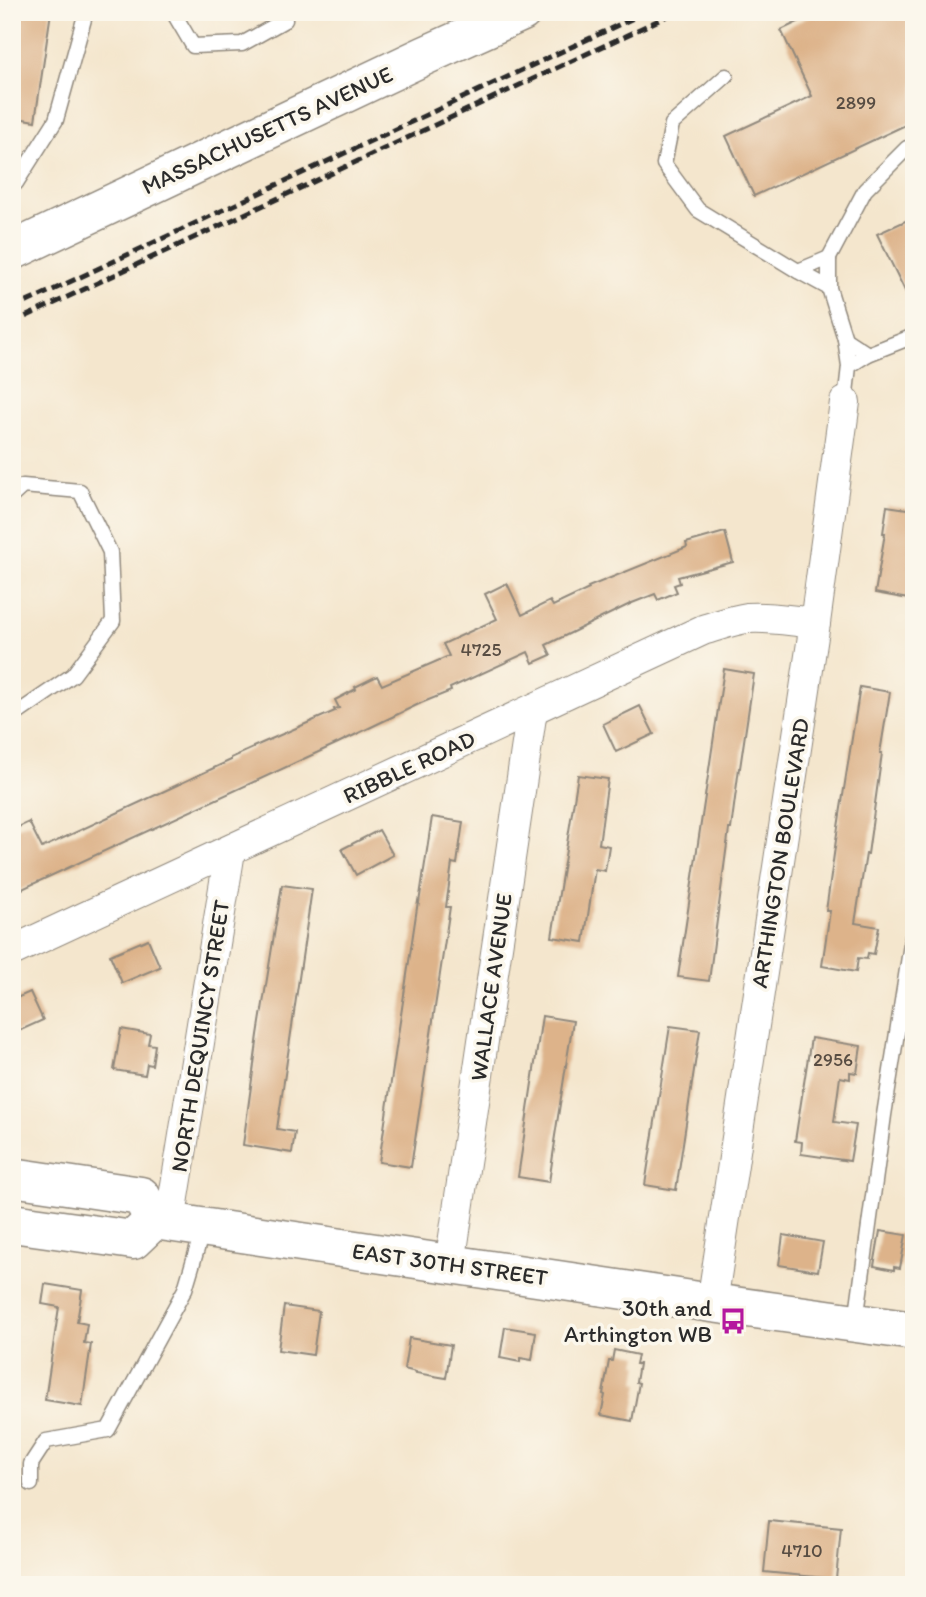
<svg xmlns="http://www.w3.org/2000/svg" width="926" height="1597" font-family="Itim,sans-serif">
  <rect width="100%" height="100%" fill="#fbf7ec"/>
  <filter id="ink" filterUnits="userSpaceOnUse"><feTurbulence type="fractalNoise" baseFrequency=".0143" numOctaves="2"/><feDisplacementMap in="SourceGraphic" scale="14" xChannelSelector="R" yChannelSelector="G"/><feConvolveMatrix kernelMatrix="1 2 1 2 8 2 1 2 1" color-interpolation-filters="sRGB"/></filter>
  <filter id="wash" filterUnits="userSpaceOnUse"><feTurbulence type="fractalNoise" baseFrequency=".00686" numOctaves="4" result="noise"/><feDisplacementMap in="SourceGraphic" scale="28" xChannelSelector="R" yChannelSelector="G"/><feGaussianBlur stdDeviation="1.57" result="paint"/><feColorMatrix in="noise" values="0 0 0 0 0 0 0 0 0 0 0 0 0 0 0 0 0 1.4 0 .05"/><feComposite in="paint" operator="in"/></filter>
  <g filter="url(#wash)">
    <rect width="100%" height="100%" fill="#f4e6cd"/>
    <g id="blocks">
      <g fill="#ddb38a">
        <path d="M12,12H51L35,121L12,117Z"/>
        <path d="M819,12H914V121L754,196L726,136L812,96L781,30Z"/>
        <path d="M914,217V309L877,234Z"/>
        <path d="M887,506L914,510V600L875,593L885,533H883Z"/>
        <path d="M725,532L733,562L678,577L680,583L674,585L677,592L658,600L655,594L632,603L546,645L551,655L533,663L528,652L450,688L451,691L421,703L338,743L18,891L12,879V830L29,822L42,848L231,760V758L253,748V747L335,711L334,709L339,708L335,700L356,689L355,687L377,676L382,685L449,656L443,644L497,619L485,594L507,583L522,615L550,601L553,606L589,589L588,587L687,547L686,543Z"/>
        <path d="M724,669L754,674L740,768H739L731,829H729L709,981L678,977Z"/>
        <path d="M860,687L890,692L880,753H882L868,854H866L855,923L879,927L874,954L868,953L867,959L858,958L856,972L822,966L830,911H826L836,840Z"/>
        <path d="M640,706L654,734L616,752L603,724Z"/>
        <path d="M578,775L608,779L599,844L609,846L605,871L595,869L584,942L552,937Z"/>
        <path d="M432,817L463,822L457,864L452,863L446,907H450L411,1167L379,1162L418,901L419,903Z"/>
        <path d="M379,830L393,855L356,875L342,849Z"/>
        <path d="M282,885L312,889L277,1129L295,1132L292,1153L243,1145L258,1035Z"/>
        <path d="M148,939L160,967L122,983L110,955Z"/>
        <path d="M30,992L43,1020L12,1034V1000Z"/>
        <path d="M542,1016L573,1021L554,1142H555L549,1182L518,1177Z"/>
        <path d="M670,1026L700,1030L676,1190L645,1185Z"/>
        <path d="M121,1029L150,1034L148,1044L155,1045L152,1065L147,1064L145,1075L114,1070Z"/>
        <path d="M811,1038L861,1046L857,1073L850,1072V1079L840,1077L834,1122L856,1125L850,1161L801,1154L802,1142L795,1141Z"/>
        <path d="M880,1231L906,1235L900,1268L894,1267V1270L874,1266Z"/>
        <path d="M783,1235L823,1242L818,1271L779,1265Z"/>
        <path d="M45,1284L82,1290L77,1322L87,1324L84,1343L91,1344L82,1406L45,1400L59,1307L42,1304Z"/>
        <path d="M284,1306L319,1311L313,1355L278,1350Z"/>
        <path d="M505,1327L536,1332L532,1360L520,1358V1362L500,1358Z"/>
        <path d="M409,1338L451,1345L446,1378L416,1373V1372L404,1369Z"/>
        <path d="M614,1350L638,1355L636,1364H639L636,1382L639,1383L632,1421L601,1415L605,1395L603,1394L609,1361H612Z"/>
        <path d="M769,1521L841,1528L836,1579L764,1572Z"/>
      </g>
    </g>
  </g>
  <g filter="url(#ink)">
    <use href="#blocks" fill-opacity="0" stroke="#90887c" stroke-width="2"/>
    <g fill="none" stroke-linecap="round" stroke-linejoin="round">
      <g stroke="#90887c" stroke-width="17">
        <g id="service">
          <path d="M173,12L193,46L242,44L285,20"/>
          <path d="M726,76L672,124L664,164L698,210L798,271"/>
          <path d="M12,185L16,183L56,120L86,12"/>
          <path d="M829,258L865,190L907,148"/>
          <path d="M829,288V258L798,271L829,288L845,339"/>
          <path d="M868,354L914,336"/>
          <path d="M845,402L849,366L868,354L845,339L849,366"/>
          <path d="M12,496L23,486L80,491L110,552L113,621L73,675L12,717"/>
          <path d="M856,1321L884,1115L914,925"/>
          <path d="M31,1484V1464L46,1441L108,1430L185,1289L203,1229"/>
        </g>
      </g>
      <g stroke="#90887c" stroke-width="32">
        <g id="minor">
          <path d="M12,951L703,630C717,626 732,620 747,618C769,616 792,621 815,623"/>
          <path d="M170,1222L230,851"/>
          <path d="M450,1264L532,710"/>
          <path d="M712,1303L815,623L845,402"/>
        </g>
      </g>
      <g stroke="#90887c" stroke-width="41">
        <g id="secondary">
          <path d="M12,251L424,56L522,12"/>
          <path d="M12,1177L141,1196L154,1220"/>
          <path d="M154,1220L712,1303L914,1331"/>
          <path d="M12,1223L133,1240L154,1220"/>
        </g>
      </g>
      <use href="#service" stroke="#fff" stroke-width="14"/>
      <use href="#minor" stroke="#fff" stroke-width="30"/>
      <use href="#secondary" stroke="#fff" stroke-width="38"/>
      <g stroke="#2b2b2b" stroke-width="5" stroke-dasharray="10 5" stroke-linecap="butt">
        <path d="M12,309L646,12"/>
        <path d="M12,323L676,12"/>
      </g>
    </g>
  </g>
  <defs>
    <g id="bus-bare" transform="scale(2.1)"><path d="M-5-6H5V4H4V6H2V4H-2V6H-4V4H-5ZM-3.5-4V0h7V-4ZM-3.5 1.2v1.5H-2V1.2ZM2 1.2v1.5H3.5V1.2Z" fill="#b5179e" stroke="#fbf7ec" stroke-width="2.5" paint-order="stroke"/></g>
  </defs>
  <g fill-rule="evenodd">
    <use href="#bus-bare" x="733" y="1321"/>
  </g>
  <g text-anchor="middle" stroke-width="7" stroke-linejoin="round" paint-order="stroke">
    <g font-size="19" fill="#584d43">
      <text x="856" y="109">2899</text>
      <text x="481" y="656">4725</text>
      <text x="833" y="1066">2956</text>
      <text x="802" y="1557">4710</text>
    </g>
    <g font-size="23" fill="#2b2b2b" stroke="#fbf7ec">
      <text transform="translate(267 130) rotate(-25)" y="8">MASSACHUSETTS AVENUE</text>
      <text transform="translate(409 767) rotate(-25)" y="8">RIBBLE ROAD</text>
      <text transform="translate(780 853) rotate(-81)" y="8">ARTHINGTON BOULEVARD</text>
      <text transform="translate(491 987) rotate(-82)" y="8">WALLACE AVENUE</text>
      <text transform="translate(200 1036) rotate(-81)" y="8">NORTH DEQUINCY STREET</text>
      <text transform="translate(450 1264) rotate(8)" y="8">EAST 30TH STREET</text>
    </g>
    <g font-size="23" fill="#2b2b2b" stroke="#fbf7ec" text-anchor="end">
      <text x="712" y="1316">30th and<tspan x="712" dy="26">Arthington WB</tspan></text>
    </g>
  </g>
  <rect width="926" height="1597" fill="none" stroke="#fbf7ec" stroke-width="42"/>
</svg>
